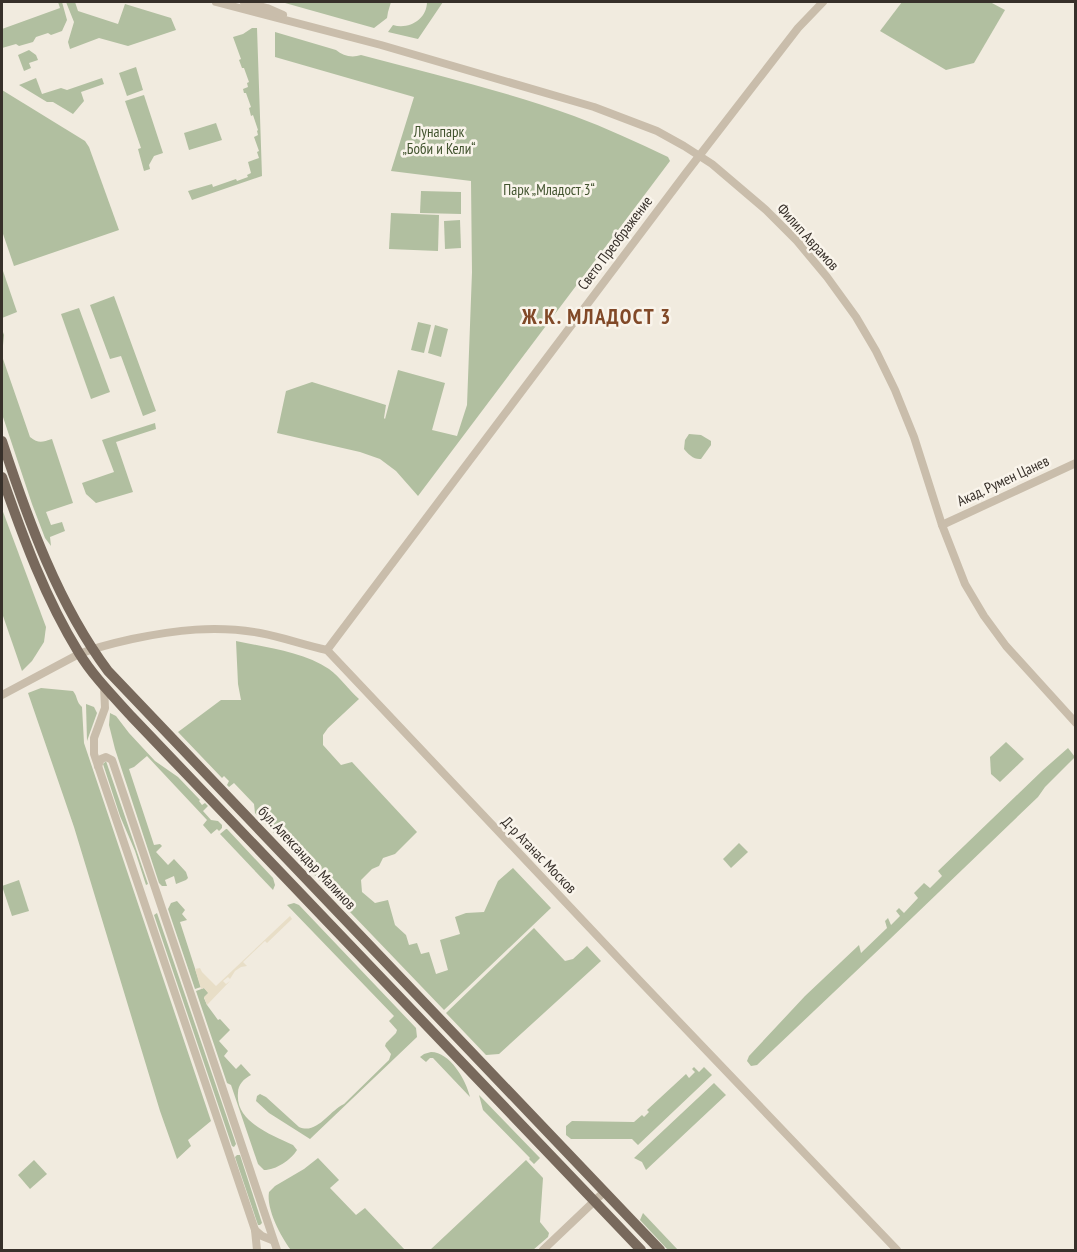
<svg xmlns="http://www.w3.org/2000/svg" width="1077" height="1252" font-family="'PT Sans Narrow',sans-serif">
  <rect width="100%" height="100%" fill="#f1ebdf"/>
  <g fill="#b1bfa0">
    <path d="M58,2H62L67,20L62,31L51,35L48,33L36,37L33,42L19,46L16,44L2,48V29L60,8Z"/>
    <path d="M66,2H75L78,11L118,24L125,4L171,18L176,30L128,46L99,38L70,49L68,42L74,22Z"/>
    <path d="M285,2H391L388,12L387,18L374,28L285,3Z"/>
    <path d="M427,2H443L418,39L388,32L393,25C409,30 427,19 427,2Z"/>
    <path d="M902,2H990L1005,10L974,63L946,70L880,31Z"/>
    <path d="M252,28H257L262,176L192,200L188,191L212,184L213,187L236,179L237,181L248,177L247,175L251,173L248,162L259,158L257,152L259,151L254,137L258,135L257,131L258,130L253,115L251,116L249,108L251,107L246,93H244L243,89L248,87L247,83L249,82L244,68H242L239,60L241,59L233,37L243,34Z"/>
    <path d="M275,32L336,50C343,56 352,58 361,55C432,74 505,91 574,116C606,128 637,142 668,157L670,161L418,496L396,471L380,459L360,452L277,433L286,391L312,382L386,405L384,418L385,419L398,370L445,383L432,430L457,436L467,405L472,272L471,181L391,171L414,97L275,57Z"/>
    <path d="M29,50L36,55L38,60L29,63L31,68L24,71L18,55Z"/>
    <path d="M136,67L143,90L127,96L119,73Z"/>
    <path d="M36,78L42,94L61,88L67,90L102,78L104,84L81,92L84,101L73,114L53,102H47L19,85Z"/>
    <path d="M2,90L85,141L89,147L119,230L14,266L2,231Z"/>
    <path d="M144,95L163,153L154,156L149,165L150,169L144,171L138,149L141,148L125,101Z"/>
    <path d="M216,123L222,140L189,150L184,133Z"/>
    <path d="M421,191L461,192V214L420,213Z"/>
    <path d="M391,213L439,215L438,251L389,249Z"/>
    <path d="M460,220L461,248L445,249L444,221Z"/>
    <path d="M2,268L17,312L2,318Z"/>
    <path d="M114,296L156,411L143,416L121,356L110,359L90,305Z"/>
    <path d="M79,308L110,392L91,399L61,314Z"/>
    <path d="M418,322L431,325L424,353L411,350Z"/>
    <path d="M435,325L448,329L441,357L428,353Z"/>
    <path d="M2,329L4,335L2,356L30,437C39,444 42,442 52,439L73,503L46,512L51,525L62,522L65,531L50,537L51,546L45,538L32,504L2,414Z"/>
    <path d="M155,423L156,429L116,442L133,492L96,503L86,494L82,483L114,472L102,440Z"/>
    <path d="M689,434L701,435L711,441V445L701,459C694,460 688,454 684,449L685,440Z"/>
    <path d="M2,509L46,627L44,642L32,661L22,671L2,613Z"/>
    <path d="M236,641C265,647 304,652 329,669C340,677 349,690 359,699L328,728L323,735V745L341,765L352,762L417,832L395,854L383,858L379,866L372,869L361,880L362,892L375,903L388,900L395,925L406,935L409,945L417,943L421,954L429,952L436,974L448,970L440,940L460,934L455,917L466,913L484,912L498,881L513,868L551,908L444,1010L255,813L254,804L234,783L229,787L227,785L229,781L224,776L222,778L178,732L221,700H241L238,684Z"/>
    <path d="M41,688L73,691C78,697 76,702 82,707L84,743L211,1121L188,1140L191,1146L177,1159L160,1111L74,827L28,693Z"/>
    <path d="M86,704L94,707L97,713L87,741Z"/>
    <path d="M110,713L116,716L129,733L155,761L178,777L200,800L199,801L202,805L205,803L208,806L203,811L211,820L218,821L222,825V828L219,831L217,829L211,834L203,825L207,820L147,756L134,767L129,769L154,845L160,844L162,846L156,852L168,865L174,859L186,872L188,878L186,880L176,884L174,876L165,880L167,886H162L159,883L115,749L109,725Z"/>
    <path d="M1006,742L1024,759L1000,782L991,774L990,757Z"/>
    <path d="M1068,748L1075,757L1045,787L1038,797L890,939L757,1065L751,1066L747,1061L749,1056L805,996L859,945L861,953L887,928L885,921L888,918L891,925L900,916L896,911L899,908L904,913L918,898L914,893L924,883L930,888L942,876L938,871L1043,770Z"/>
    <path d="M106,761L148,884L146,885L135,851L120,816L103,764Z"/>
    <path d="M226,829H227L273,878L275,885L273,890L220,834Z"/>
    <path d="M739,843L748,852L731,868L723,859Z"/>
    <path d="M19,880L29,911L12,916L2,886Z"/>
    <path d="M177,901L185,910L182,914L187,920L180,922L201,987L195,989L168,909L171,903Z"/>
    <path d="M294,903L299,905L416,1028L417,1037L310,1139L269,1113L256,1101L257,1096L260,1094L266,1097L299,1127C317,1135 329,1111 344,1104L389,1060L391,1054L385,1046L386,1043L396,1033L397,1030L389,1021L394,1016L287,905Z"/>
    <path d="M157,913L236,1144L234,1147L232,1146L154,915Z"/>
    <path d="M534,928L565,961L573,959L587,946L601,961L499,1054L486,1055L446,1013Z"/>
    <path d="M204,988L209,993L204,998L207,1005L218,1020L220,1019L230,1030L219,1041L228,1051L224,1056L236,1069L241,1064L251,1075C244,1079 238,1084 238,1093C235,1122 272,1135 293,1145L297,1150C291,1160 276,1170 264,1170L258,1164L231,1085L227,1083L196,991Z"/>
    <path d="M431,1052C450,1052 466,1080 470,1097L433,1058H430L426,1062L420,1057L424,1054Z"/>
    <path d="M694,1067L699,1072L704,1067L712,1075L638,1145L632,1139H571L566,1135V1126L572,1121L634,1122L642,1115L644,1117L649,1112L647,1110L686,1074L689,1078L695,1072L692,1069Z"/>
    <path d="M714,1083L726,1095L646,1170L642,1162L634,1158Z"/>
    <path d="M479,1095L540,1158L534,1164L529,1159L530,1158L483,1110Z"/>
    <path d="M237,1155H240L262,1223L260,1225H258L235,1157Z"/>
    <path d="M318,1158L339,1180L330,1188L356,1215L365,1208L405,1250H291C281,1237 266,1209 269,1192L275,1186L304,1169Z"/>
    <path d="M34,1160L47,1174L30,1189L18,1175Z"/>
    <path d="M526,1160L543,1178L540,1222L549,1233L548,1237L533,1250H430Z"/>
    <path d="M643,1213L678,1250H668L640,1220Z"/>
  </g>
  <path fill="#e8dec7" d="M290,916L292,919L267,943L265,941L243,962L247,966L241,967L235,971L230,979L228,977L223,981L226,984L230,981L207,1005L204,997L208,993L204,988L201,989L195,969L200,968L202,972L216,986Z"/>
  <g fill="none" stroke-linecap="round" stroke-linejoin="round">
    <g stroke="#c9bdab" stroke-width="8">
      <path d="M216,2L381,45L594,107L657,131L684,146L712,164L766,210L797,241L827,277L856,317L876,351L895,390L914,437L942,525L965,584L984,616L1006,646L1076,723"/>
      <path d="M244,2L267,8L283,15"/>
      <path d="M942,525L1076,463"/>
      <path d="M327,650L686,173L798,28L823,2"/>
      <path d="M104,686L105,708L94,738V754L255,1230L262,1236L272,1240"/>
      <path d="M2,695L79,654C97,647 114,643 132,639C175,630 216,625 260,633C282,637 304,645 327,650L639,980L897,1250"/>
      <path d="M98,766L101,759L106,757L112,760L277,1250"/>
      <path d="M255,1230L257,1250"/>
      <path d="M543,1250L604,1192"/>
    </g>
    <g stroke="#78695c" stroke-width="10">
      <path d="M2,441C28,520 58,604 108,671L660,1250"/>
      <path d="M2,477C23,537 45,598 79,653C93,676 113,696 131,716L641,1250"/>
    </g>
  </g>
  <g text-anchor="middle" stroke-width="5" stroke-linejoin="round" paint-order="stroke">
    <g font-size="15" fill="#42542f" stroke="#f9f4eb">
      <text x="439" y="137">Лунапарк<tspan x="439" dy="17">„Боби и Кели“</tspan></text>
      <text x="549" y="195">Парк „Младост 3“</text>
    </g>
    <g font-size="15" fill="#37302a" stroke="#f9f4eb">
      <text transform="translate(808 237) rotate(48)" y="5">Филип Аврамов</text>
      <text transform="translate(615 243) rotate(-53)" y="5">Свето Преображение</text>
      <text transform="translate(1003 481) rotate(-25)" y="5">Акад. Румен Цанев</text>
      <text transform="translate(539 855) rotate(46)" y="5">Д-р Атанас Москов</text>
      <text transform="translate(307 858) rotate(47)" y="5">бул. Александър Малинов</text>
    </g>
    <g font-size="21" font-weight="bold" letter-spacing="1.5" fill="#814928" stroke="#f9f4eb">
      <text x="597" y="324">Ж.К. МЛАДОСТ 3</text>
    </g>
  </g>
  <rect width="1077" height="1252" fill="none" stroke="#37302a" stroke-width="6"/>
</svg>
